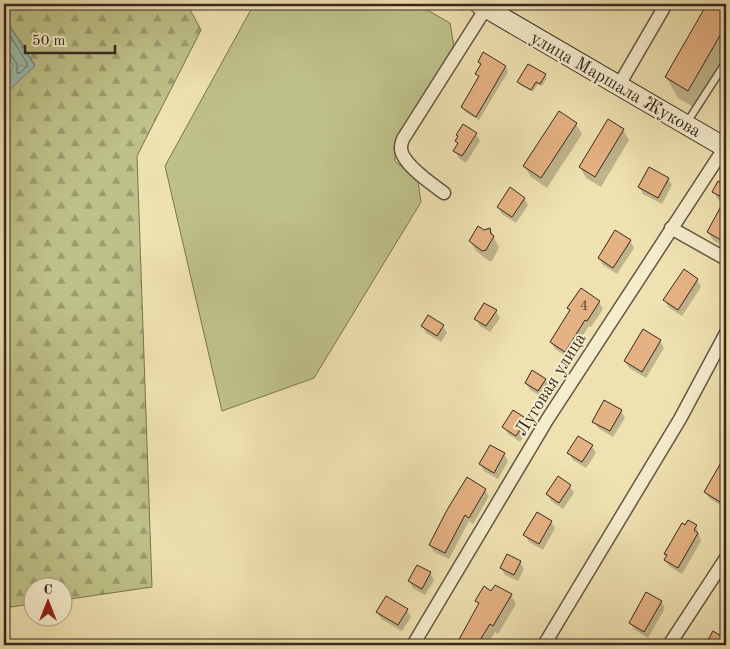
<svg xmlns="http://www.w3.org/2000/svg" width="730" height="649" font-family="'Old Standard TT',serif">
  <defs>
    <pattern id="forest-firs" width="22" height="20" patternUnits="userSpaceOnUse" patternTransform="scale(1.25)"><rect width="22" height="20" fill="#bec188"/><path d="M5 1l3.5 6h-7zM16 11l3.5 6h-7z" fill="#9b9d6f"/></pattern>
    <pattern id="water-ripples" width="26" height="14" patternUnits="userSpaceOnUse" patternTransform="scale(1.25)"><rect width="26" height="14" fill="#9abdae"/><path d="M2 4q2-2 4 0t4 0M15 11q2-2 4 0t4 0" fill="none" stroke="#85a295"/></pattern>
  </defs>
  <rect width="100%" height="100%" fill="#efe1b0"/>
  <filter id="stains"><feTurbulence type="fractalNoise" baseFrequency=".004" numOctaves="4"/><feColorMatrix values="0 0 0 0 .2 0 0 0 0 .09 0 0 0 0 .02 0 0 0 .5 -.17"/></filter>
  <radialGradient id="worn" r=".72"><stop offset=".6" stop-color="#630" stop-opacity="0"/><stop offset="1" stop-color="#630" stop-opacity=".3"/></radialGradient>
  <path fill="#bec188" stroke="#7a7454" d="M254,4H417L450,23L454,46L395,141V161L418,181L421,202L314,378L222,411L165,166Z"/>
  <path fill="url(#forest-firs)" stroke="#7a7454" d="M4,4H187L201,30L137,156L152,587L63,600L62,586H32V604L4,608V95L35,65L4,17Z"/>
  <path fill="url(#water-ripples)" stroke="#728175" d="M4,17L35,66L4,95V74L13,66L4,52Z"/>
  <g fill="#0003">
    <path d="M708,4H726V66L700,111L678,98L666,77Z"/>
    <path d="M484,54L506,67L508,72L479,120L465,112L463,107L479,78L477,74L482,66L479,62Z"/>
    <path d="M545,75L547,78L542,86L538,84L533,92L520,85L519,82Z"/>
    <path d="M576,124L582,134L547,188L531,177L524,166Z"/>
    <path d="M623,130L629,140L601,187L586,178L580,167Z"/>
    <path d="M476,134L480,141L466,163L459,158L455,151L459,145L456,141L459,137L457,135Z"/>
    <path d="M668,179L672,185L662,204L643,194L639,187Z"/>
    <path d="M719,183L726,187V248L713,240L708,232L724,204L719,201L714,192Z"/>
    <path d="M524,198L528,205L516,223L502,214L498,207Z"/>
    <path d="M490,229L499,248L492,261H489L476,251L470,241Z"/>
    <path d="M630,241L634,248L617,274L603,265L599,258Z"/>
    <path d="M697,280L701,287L682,316L668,307L665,300Z"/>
    <path d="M599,302L603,309L591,327L589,326L569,358L555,349L551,342L571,312L569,308Z"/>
    <path d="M496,311L500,318L490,332L480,326L476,319Z"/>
    <path d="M422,326H443L447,333L441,342L426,333Z"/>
    <path d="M660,341L664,348L646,378L629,368L625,361Z"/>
    <path d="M545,379L549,386L542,397L530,390L526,383Z"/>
    <path d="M621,411L625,418L613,437L598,428L594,422Z"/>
    <path d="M526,420L530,427L520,442L508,434L504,427Z"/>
    <path d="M592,446L596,453L586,468L573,460L569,453Z"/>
    <path d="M504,454L508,461L498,479L484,471L480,464Z"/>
    <path d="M722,463L726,465V505L725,508L709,498L705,492Z"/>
    <path d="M570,486L574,493L563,509L551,501L547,494Z"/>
    <path d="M485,490L489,496L473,524L469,521L449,559L434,552L430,545Z"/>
    <path d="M551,522L555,528L543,550L529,542L525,535Z"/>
    <path d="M696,526L701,541L682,574L669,566L665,560L667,556L666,554Z"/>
    <path d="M520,562L524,569L518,581L505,575L501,568Z"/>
    <path d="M430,573L434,580L425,595L413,588L409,581Z"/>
    <path d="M492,592L511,595L516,604L498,634L495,632L487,645H457L479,606L477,601Z"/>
    <path d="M661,602L665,608L648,638L634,629L630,623Z"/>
    <path d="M407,610L411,617L402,631L381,619L377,612Z"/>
  </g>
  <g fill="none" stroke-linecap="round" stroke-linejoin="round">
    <path stroke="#687267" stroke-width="1" d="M4,26L27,63V66L20,73H17V64L9,52L4,50"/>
  </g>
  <g fill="#e5b283" stroke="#352820">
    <path d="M707,4H726V25L688,91L665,77Z"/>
    <path d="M483,52L506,66L476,117L461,107L479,76L475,74L481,64L478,62Z"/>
    <path d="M528,64L546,74L540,84L536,82L531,90L517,82Z"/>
    <path d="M559,111L577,123L541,178L523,166Z"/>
    <path d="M608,119L624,129L595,177L579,167Z"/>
    <path d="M463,124L477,133L462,156L453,151L458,143L455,141L458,136L456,135Z"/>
    <path d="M649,167L669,178L658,198L638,187Z"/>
    <path d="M718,181L726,186V243L707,232L725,199L712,192Z"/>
    <path d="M510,187L525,198L512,217L497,207Z"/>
    <path d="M478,226L484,230L490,228L491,234L494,236L486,250L482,251L469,241Z"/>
    <path d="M615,230L631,240L613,268L598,258Z"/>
    <path d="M684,269L698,279L678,310L663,300Z"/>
    <path d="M581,288L600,301L587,321L585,320L565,352L550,342L570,310L567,308Z"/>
    <path d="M484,303L497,310L486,326L474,319Z"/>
    <path d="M428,315L444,325L437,336L421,326Z"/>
    <path d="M643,329L661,340L642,372L624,361Z"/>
    <path d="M532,370L546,379L538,391L525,383Z"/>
    <path d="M604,400L622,410L610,431L592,422Z"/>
    <path d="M513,410L527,419L516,436L502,427Z"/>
    <path d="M578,436L593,445L582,462L567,453Z"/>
    <path d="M490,445L505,453L494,473L479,464Z"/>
    <path d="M726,454V492L720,502L704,492Z"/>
    <path d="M558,476L571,485L559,503L546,494Z"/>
    <path d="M467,477L486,489L469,518L465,515L445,553L429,545L447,510Z"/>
    <path d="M537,512L552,521L539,544L523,535Z"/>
    <path d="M688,520L697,525L694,530L698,533L678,568L664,560L667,555L664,554L682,523L685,525Z"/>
    <path d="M507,554L521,561L514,575L500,568Z"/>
    <path d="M417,565L431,572L422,589L408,581Z"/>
    <path d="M495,585L512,594L493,626L490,624L477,645H456L479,603L475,601L484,586L491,591Z"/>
    <path d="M646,592L662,601L644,632L629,623Z"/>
    <path d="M386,596L408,609L398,625L376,612Z"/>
    <path d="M713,631L726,639V645H705Z"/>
  </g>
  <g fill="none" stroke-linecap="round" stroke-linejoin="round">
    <g stroke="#645644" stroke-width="9">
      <path id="lane" d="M686,124L726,62"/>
    </g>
    <g stroke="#645644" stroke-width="15">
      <g id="street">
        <path d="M619,85L666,4"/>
        <path d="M444,193C432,184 400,163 401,147C401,144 402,142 403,139L486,8"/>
        <path d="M671,228L726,259"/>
        <path d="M413,645L547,420L725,147"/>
        <path d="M544,645L680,419L726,333"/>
        <path d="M669,645L726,558"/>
      </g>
    </g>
    <g stroke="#352820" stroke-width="21">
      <path id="secondary" d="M479,4L726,148"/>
    </g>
    <path stroke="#352820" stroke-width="2" stroke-dasharray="1 2.5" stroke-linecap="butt" d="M454,4L464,10"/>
    <use href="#lane" stroke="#f5eccc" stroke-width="6"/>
    <use href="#street" stroke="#f5eccc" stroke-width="12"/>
    <use href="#secondary" stroke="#f5eccc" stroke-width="19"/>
  </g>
  <g text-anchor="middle" stroke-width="4" stroke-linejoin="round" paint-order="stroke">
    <g font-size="15" fill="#614a39">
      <text x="584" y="310">4</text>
    </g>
    <g font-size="18" fill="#352820" stroke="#f5eccc">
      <text transform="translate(616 84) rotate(30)" y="6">улица Маршала Жукова</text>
      <text transform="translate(550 384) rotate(-58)" y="6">Луговая улица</text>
    </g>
  </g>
  <rect width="730" height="649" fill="none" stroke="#efe1b0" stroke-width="20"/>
  <rect x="5" y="5" width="720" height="639" fill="none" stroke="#352820" stroke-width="2.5"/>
  <rect x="10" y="10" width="710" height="629" fill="none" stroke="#352820"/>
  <g transform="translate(48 602)"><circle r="24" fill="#f5eccc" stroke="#a89e87"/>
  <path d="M0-4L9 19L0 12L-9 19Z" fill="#8f2418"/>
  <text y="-8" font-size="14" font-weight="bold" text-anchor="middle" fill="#352820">С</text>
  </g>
  <path d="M25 45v8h90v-8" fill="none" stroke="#352820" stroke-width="2.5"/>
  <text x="32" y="45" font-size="15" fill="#352820" stroke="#f5eccc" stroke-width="4" paint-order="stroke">50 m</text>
  <rect width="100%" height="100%" filter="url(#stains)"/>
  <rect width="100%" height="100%" fill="url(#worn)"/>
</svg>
